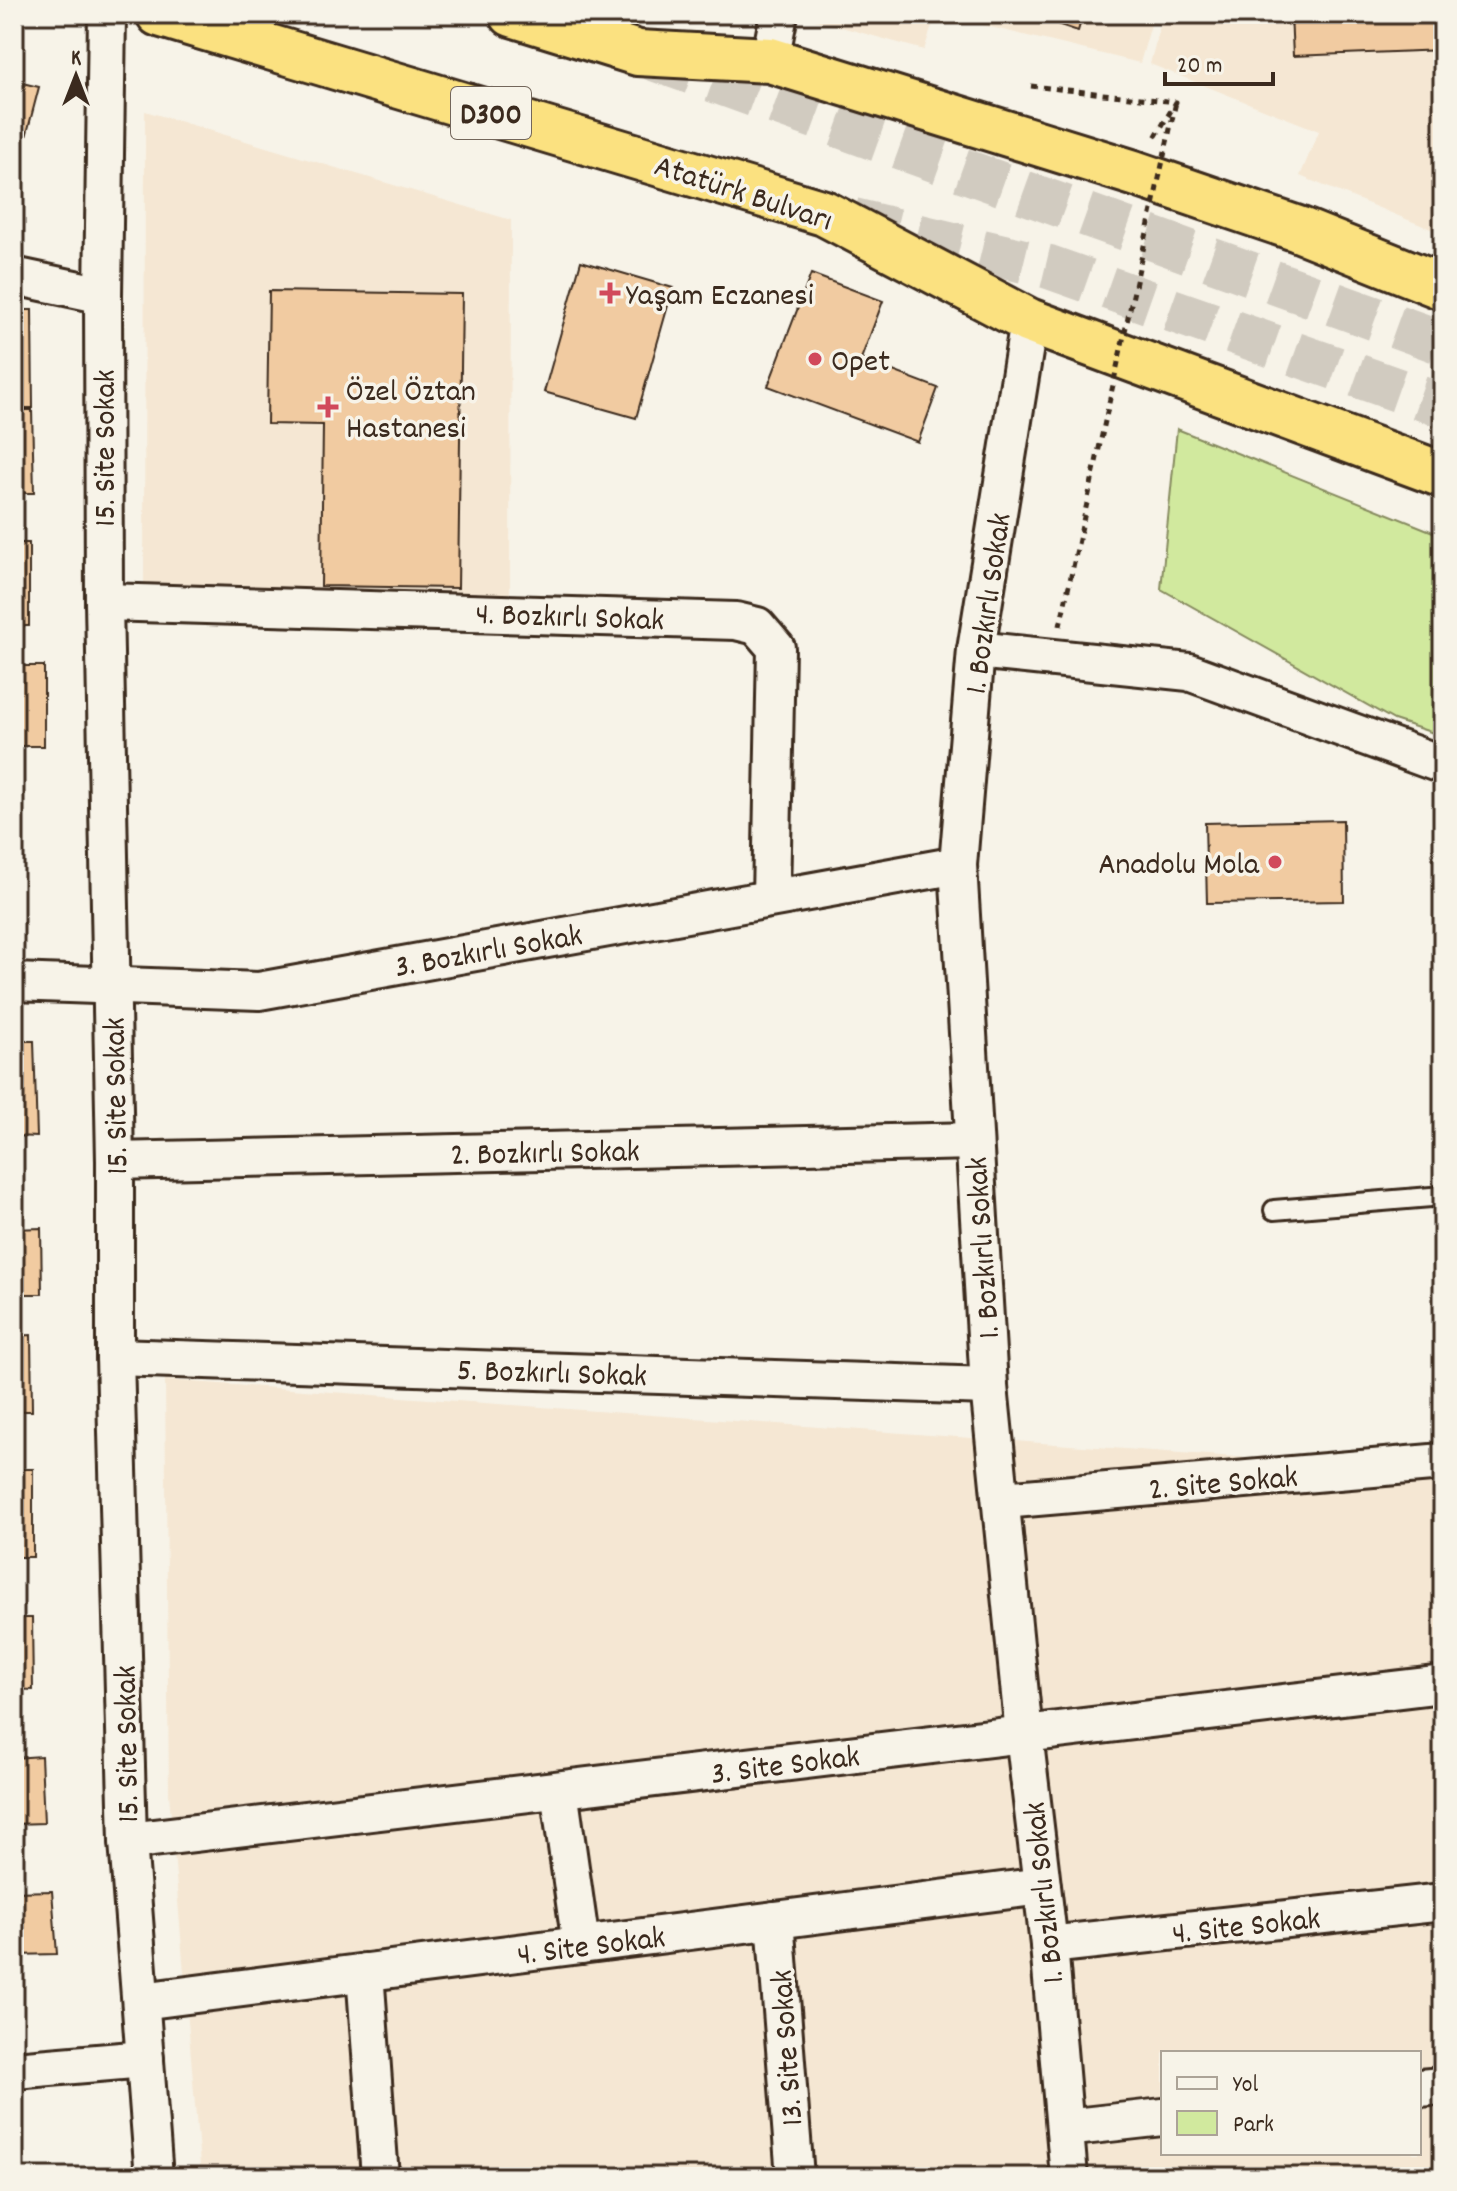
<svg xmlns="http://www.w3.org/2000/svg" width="1457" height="2191" font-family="Dekko,sans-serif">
  <rect width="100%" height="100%" fill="#f7f3e8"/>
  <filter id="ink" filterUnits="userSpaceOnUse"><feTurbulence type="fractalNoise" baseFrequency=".0125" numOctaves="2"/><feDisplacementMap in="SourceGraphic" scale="16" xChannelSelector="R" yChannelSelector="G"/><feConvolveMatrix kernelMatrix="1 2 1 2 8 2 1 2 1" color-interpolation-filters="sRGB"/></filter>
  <g filter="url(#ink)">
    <g fill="#f5e7d3" fill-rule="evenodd">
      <path d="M805,14H1154L1140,63L936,14L924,50L805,17Z"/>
      <path d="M1163,14H1443V234L1300,176L1319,131L1150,64Z"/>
      <path d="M145,111L511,220L510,594L144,593Z"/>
      <path d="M165,1380L1443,1472V2177H201L169,1793ZM1163,2053H1419V2153H1163Z"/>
    </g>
    <path fill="#d1e99e" stroke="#868a5e" stroke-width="2" d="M1177,429L1443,536V736L1394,720L1161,589Z"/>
    <g fill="#f1cba1" stroke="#3b2a1e" stroke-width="2">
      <path d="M1027,14H1083L1078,31Z"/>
      <path d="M1291,14H1443V50L1293,56Z"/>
      <path d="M14,81L39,87L14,183Z"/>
      <path d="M581,261L673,288L636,418L544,392Z"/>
      <path d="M811,274L883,301L861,359L938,388L918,442L768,386Z"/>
      <path d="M269,291L462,294L458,588L321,586L323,425L267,424Z"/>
      <path d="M14,310H32L33,408H14Z"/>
      <path d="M14,410H32L34,493H14Z"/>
      <rect x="14" y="543" width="15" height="83"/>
      <rect x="14" y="666" width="30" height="80"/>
      <path d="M1343,820L1344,901L1207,903L1205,823Z"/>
      <path d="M14,1041H34L37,1137L14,1136Z"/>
      <path d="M41,1228L42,1294H14V1229Z"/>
      <path d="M31,1335L32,1411H14V1336Z"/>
      <rect x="14" y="1469" width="19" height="88"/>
      <path d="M14,1618H32L33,1690L14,1689Z"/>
      <path d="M41,1756L44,1823L14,1824V1758Z"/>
      <path d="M52,1891L57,1954L14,1955V1892Z"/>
    </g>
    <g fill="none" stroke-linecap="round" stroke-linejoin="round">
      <g stroke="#d1cbc0" stroke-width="44" stroke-dasharray="44 22" stroke-linecap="butt">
        <path d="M651,58L1443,343"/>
        <path d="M853,220L1049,267L1443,406"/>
      </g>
      <g stroke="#3b2a1e" stroke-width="24">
        <path id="service" d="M1274,1210L1443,1196"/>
      </g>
      <g stroke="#3b2a1e" stroke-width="42">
        <g id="minor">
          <path d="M107,14L103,295L104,602L115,1161V1357L128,1841L154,2177"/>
          <path d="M770,60L779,14"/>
          <path d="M14,276L103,295"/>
          <path d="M1029,321L976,650L958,865L989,1386L1024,1734L1049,1945L1069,2177"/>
          <path d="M104,602L736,621L757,626L776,648L771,898"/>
          <path d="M976,650L1189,672L1443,765"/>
          <path d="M14,982L259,991L958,865"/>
          <path d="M115,1161L974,1141"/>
          <path d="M115,1357L989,1386"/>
          <path d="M1002,1500L1443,1462"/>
          <path d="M559,1790L581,1945"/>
          <path d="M128,1841L1443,1684"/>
          <path d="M775,1920L795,2177"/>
          <path d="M1049,1945L1443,1902"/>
          <path d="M365,1972L380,2177"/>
          <path d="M141,2001L1042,1886"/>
          <path d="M14,2070L145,2059"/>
          <path d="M1419,2088L1443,2086"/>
          <path d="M1065,2128L1163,2117"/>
        </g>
      </g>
      <g stroke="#3b2a1e" stroke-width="50">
        <g id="trunk">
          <path d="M159,14L824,213L1029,321L1443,475"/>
          <path d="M512,14L638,53L770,60L1134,173L1298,229L1443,287"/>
        </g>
      </g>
      <g stroke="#3b2a1e" stroke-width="5" stroke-dasharray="6 6" stroke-linecap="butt">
        <path d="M1031,86L1176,102L1153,141"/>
        <path d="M1060,626L1109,403"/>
      </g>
      <use href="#service" stroke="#f7f3e8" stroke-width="18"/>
      <use href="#minor" stroke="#f7f3e8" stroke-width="36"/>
      <use href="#trunk" stroke="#fbe180" stroke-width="44"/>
      <path stroke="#3b2a1e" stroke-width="5" stroke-dasharray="6 6" stroke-linecap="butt" d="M1109,403L1176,102"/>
    </g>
  </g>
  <g fill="#d1495b" stroke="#f7f3e8" stroke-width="3">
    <path d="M606 281h8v8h8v8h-8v8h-8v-8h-8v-8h8z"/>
    <circle cx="815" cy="359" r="8"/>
    <path d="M324 395h8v8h8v8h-8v8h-8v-8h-8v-8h8z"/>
    <circle cx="1275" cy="862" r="8"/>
  </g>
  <g text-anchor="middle" stroke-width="7" stroke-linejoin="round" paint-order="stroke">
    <rect fill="#f7f3e8" stroke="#73665b" stroke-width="2" x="451" y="87" width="80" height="52" rx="6"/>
    <g font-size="30" font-weight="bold" fill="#3b2a1e">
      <text x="491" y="123">D300</text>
    </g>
    <g font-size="32" fill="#3b2a1e" stroke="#f7f3e8">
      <text transform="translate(744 191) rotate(18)" y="11">Atatürk Bulvarı</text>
      <text transform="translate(103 448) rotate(-90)" y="11">15. Site Sokak</text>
      <text transform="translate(986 603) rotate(-82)" y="11">1. Bozkırlı Sokak</text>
      <text transform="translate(570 615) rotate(2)" y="11">4. Bozkırlı Sokak</text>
      <text transform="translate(488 949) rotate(-10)" y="11">3. Bozkırlı Sokak</text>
      <text transform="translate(114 1096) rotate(-91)" y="11">15. Site Sokak</text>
      <text transform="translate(545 1151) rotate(-1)" y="11">2. Bozkırlı Sokak</text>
      <text transform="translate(981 1248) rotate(-94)" y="11">1. Bozkırlı Sokak</text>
      <text transform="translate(552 1371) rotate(2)" y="11">5. Bozkırlı Sokak</text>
      <text transform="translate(1223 1481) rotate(-5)" y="11">2. Site Sokak</text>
      <text transform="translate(125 1744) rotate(-91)" y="11">15. Site Sokak</text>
      <text transform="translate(785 1763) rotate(-7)" y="11">3. Site Sokak</text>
      <text transform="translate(1042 1893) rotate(-96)" y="11">1. Bozkırlı Sokak</text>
      <text transform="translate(1246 1924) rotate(-6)" y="11">4. Site Sokak</text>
      <text transform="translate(591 1944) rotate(-7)" y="11">4. Site Sokak</text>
      <text transform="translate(785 2048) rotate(-94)" y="11">13. Site Sokak</text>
    </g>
    <g font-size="32" fill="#3b2a1e" stroke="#f7f3e8" text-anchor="start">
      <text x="626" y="304">Yaşam Eczanesi</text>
      <text x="831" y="370">Opet</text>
      <text x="346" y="400">Özel Öztan<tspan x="346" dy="37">Hastanesi</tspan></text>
      <text x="1259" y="873" text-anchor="end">Anadolu Mola</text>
    </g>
  </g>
  <rect width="1457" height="2191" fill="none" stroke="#f7f3e8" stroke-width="48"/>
  <rect x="24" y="24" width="1409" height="2143" fill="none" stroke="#3b2a1e" stroke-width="3" filter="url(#ink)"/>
  <rect x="1161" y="2051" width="260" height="104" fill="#f7f3e8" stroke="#aca397" stroke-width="2"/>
  <rect x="1177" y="2077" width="40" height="12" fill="#f7f3e8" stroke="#aca397" stroke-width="2"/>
  <text x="1233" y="2091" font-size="24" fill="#3b2a1e">Yol</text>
  <rect x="1177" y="2111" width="40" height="24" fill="#d1e99e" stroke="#aca397" stroke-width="2"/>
  <text x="1233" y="2131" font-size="24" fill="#3b2a1e">Park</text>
  <g transform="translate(76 76)" stroke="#f7f3e8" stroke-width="6" paint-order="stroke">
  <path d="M0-6L14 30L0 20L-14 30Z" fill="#3b2a1e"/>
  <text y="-12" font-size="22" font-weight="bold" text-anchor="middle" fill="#3b2a1e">K</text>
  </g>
  <path d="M1165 72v12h108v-12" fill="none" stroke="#3b2a1e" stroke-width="4"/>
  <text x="1177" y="72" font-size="24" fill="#3b2a1e" stroke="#f7f3e8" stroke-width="6" paint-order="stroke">20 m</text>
</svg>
